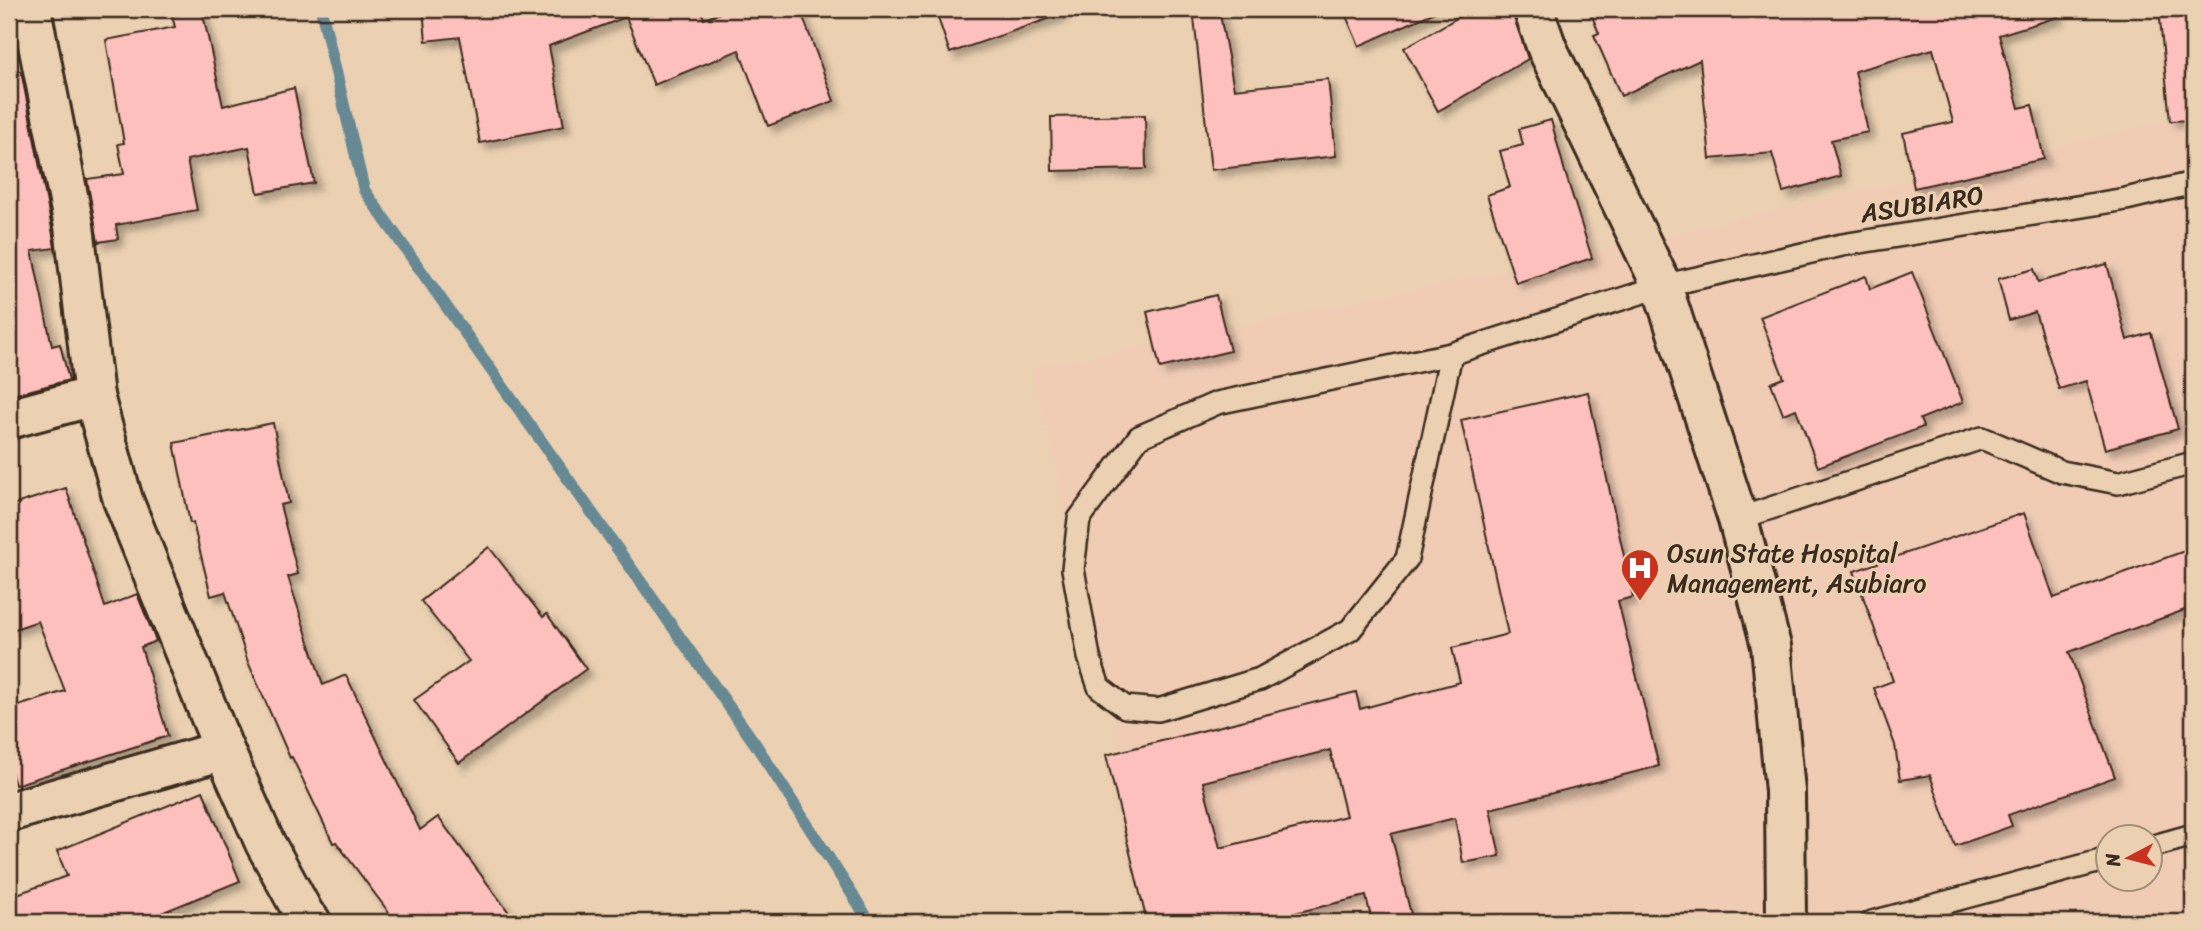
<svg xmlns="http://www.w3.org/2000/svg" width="2202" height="931" font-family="Sriracha,sans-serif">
  <defs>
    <filter id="shadow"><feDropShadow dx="6" dy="6" stdDeviation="3.5" flood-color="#0004"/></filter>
  </defs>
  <rect width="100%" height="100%" fill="#ebd1b2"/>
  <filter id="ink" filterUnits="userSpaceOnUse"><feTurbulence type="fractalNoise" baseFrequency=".0143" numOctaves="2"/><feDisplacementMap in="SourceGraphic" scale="14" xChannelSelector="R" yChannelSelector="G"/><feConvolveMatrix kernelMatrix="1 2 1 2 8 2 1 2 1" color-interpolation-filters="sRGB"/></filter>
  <g filter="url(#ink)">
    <path fill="#f0ccb5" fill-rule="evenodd" d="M2193,114V922H1163L1032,368L1596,251ZM2108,836H2150V878H2108Z"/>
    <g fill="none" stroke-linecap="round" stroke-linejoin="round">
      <path stroke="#668994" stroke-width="12" d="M321,9L364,190L756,745L870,922"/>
    </g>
    <g fill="#fdc0bc" stroke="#3b2a1e" stroke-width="2" fill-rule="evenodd" filter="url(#shadow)">
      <path d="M423,9H700L704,19L731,9H800L834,101L768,126L739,50L654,85L626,17L549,46L564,126L480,143L460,37L426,41Z"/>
      <path d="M935,9H1061L1062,14L950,53Z"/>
      <path d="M1193,9H1219L1234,89L1328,79L1336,156L1211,170Z"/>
      <path d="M1343,9H1442L1359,46Z"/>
      <path d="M1473,9H1512L1528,59L1438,111L1404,48Z"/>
      <path d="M1589,9H2057L2058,17L1999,35L2019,108L2032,105L2044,159L1914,188L1903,133L1953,122L1933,49L1855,71L1868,132L1831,140L1841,176L1783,192L1772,153L1710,159L1700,60L1621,96L1594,35L1599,33Z"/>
      <path d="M2159,9H2193V120L2170,121Z"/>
      <path d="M202,10L223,106L294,88L314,183L258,193L249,147L187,160L197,210L116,225L118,239L98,242L87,179L124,174L118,144L124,143L106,40L175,27L172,16Z"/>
      <path d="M9,71H21L52,229L55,248L32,251L52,346L60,344L69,380L9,396Z"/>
      <path d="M1145,115L1146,169L1052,171L1051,117Z"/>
      <path d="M1551,120L1565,172L1592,258L1516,283L1487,195L1510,187L1500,151L1523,145L1519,129Z"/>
      <path d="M2107,264L2127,340L2151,333L2178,429L2105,449L2086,381L2059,389L2035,312L2009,320L1998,279L2034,269L2038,282Z"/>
      <path d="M1912,272L1963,402L1920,419L1923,427L1818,467L1796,409L1783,414L1771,383L1784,378L1760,317L1866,276L1870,289Z"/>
      <path d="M1216,295L1230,351L1160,368L1147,312Z"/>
      <path d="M1588,392L1633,597L1618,601L1659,766L1490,809L1500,856L1463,863L1455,818L1391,834L1413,922H1372L1366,896L1257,922H1147L1106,755L1356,692L1360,709L1460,682L1452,648L1508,634L1461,420ZM1330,750L1346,816L1220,848L1203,782Z"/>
      <path d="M273,423L289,503L280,505L298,574L288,577L323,685L346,675L420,830L438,817L516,922H396L336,842L333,843L292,757L290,758L248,662L225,592L211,596L193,523H190L174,443Z"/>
      <path d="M66,488L105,607L137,594L156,641L141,647L168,736L15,785L9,764V709L65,691L38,621L9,631V506Z"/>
      <path d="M2024,513L2054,598L2193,548V607L2069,652L2115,777L2008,815L2012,826L1955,846L1930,775L1900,780L1895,745L1874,688L1893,681L1854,571Z"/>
      <path d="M489,547L543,617L547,614L586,669L459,763L414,700L469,661L421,601Z"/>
      <path d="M203,791L240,881L139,922H9V897L67,876L57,851Z"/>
    </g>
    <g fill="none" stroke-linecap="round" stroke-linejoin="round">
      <g stroke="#3b2a1e" stroke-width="26">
        <g id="lane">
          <path d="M1451,354L1407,559L1350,630L1260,679L1158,710L1125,707L1099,687L1089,657L1073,569L1079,519L1139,437L1217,403L1451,354L1662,286L1842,245L2126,199L2193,183"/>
          <path d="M1738,519L1982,438L2062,472L2118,483L2193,463"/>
          <path d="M2150,847L2193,835"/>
          <path d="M1872,922L2108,859"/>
        </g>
      </g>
      <g stroke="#3b2a1e" stroke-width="44">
        <g id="street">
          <path d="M31,9L74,226L94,396L123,500L224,750L265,843L305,916L311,922"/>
          <path d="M1533,9L1547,48L1662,286L1738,519L1771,646L1785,791L1786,922"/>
          <path d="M9,419L94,396"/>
          <path d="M9,812L224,750"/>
        </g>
      </g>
      <use href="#lane" stroke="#ebd1b2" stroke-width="21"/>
      <use href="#street" stroke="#ebd1b2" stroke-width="38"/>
    </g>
  </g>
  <defs>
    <g id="hospital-pin" transform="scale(2.0125)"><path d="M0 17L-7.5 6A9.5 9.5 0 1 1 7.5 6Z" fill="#c8321e" stroke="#ebd1b2"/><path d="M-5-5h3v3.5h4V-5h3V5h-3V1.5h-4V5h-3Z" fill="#fff"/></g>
  </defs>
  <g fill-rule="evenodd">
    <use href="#hospital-pin" x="1640" y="568"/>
  </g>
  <g text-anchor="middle" stroke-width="6" stroke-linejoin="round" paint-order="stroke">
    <g font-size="26" fill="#3b2a1e" stroke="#ebd1b2">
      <text transform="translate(1922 204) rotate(-9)" y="9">ASUBIARO</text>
    </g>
    <g font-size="26" fill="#3b2a1e" stroke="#ebd1b2" text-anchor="start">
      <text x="1667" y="562">Osun State Hospital<tspan x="1667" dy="30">Management, Asubiaro</tspan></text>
    </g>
  </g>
  <rect width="2202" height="931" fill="none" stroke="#ebd1b2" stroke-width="35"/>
  <rect x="18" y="18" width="2167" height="896" fill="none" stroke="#3b2a1e" stroke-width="2.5" filter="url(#ink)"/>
  <g transform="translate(2129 858) rotate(263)"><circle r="33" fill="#ebd1b2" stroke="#a58e77" stroke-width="2"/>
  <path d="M0-5L12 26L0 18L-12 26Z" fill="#c8321e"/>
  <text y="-10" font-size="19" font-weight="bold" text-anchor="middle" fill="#3b2a1e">N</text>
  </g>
</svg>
